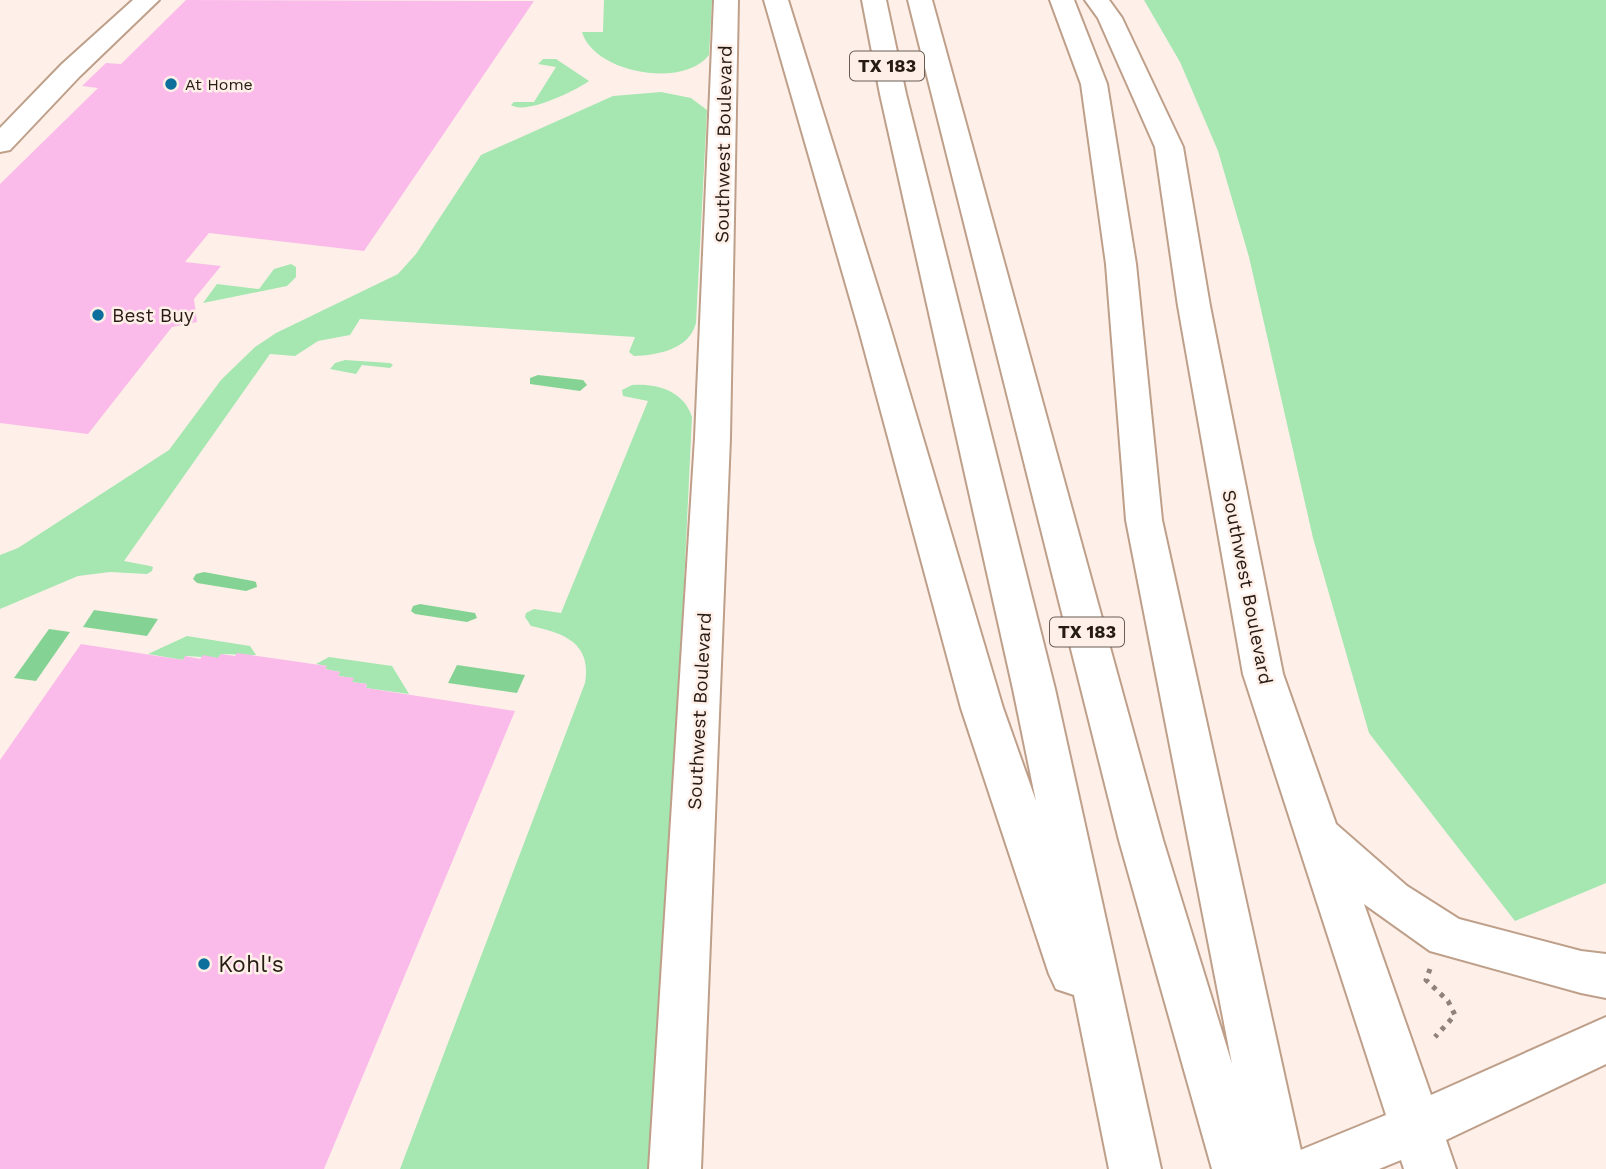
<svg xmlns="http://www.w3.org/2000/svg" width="1606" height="1169" font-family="'Work Sans',sans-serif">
  <rect width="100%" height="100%" fill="#fef0e8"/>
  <g fill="#a5e6b1">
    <path d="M604,0H712L709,55C683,89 594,73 582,32H603Z"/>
    <path d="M1144,0H1606V883L1515,921L1369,733L1313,538L1249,257L1218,151L1180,62Z"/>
    <path d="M543,59H556L589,81C575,91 526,115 511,105L514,102H534L556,67L538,64Z"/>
    <path d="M661,92L691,98L707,110L696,323C689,350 657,355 634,356L629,352L635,337L360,319L350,335L318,341L295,356L270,354L124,561L150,566L153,567L152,571L147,574L110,572L78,576L0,609V555L18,548L169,450L221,380L255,347L276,333L398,274L416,254L481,155L613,96Z"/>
    <path d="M291,264L296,267V277L287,286L203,303L217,284L259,289L274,269Z"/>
    <path d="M345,360L390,363L393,365L390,368L362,365L356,374L330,369L335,363Z"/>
    <path d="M632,385C657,383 684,391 692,417L656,1169H400L585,683C592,643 564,633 531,626L525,617L526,613L534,609L561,613L648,401L623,396L622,390Z"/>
    <path d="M187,636L250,646L256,655L221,654L218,658L186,656L183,660L148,654Z"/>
    <path d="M329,657L392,666L409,694L366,688L367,684L352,682L353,678L338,676L340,672L325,669L327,666L316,664Z"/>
  </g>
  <g fill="#85d394">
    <path d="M538,375L583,380L587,385L580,391L530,384V378Z"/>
    <path d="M204,572L253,581L256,582L257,587L246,591L197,583L193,579L196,574Z"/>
    <path d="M420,604L475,613L477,618L467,622L415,614L411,611L413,606Z"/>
    <path d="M94,610L158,619L147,636L83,627Z"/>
    <path d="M49,629L70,632L36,681L14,678Z"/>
    <path d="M457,665L525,675L517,693L448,683Z"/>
  </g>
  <g fill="#fabbea">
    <path d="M186,0L534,1L364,251L209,233L185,262L221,266L194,299L197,322L172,327L88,434L0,423V184L98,88L82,86L106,63L121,64Z"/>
    <path d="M81,644L183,660L185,656L200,659L203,655L218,658L221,654L235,656L237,653L327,666L325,669L340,672L338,676L354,678L352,682L367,684L366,688L515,711L324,1169H0V760Z"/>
  </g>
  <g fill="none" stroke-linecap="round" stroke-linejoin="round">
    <g stroke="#be9f8a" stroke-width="4">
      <path id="minor" d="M133,0H159L80,76L10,150L0,152V128L62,64Z"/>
    </g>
    <g stroke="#be9f8a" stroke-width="4">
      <g id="major">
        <path d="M714,0H738L730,438L701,1169H649L695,438Z"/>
        <path d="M1085,0H1109L1122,18L1183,147L1210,306L1283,674L1336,824L1407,886L1459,919L1581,951L1606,954V998L1581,993L1430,951L1364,904L1431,1095L1606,1017V1064L1446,1140L1456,1169H1404L1401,1160L1379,1169H1291L1298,1151L1386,1115L1243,674L1178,306L1155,147L1098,18Z"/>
      </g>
    </g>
    <g stroke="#be9f8a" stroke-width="4">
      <g id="highway">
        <path d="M764,0H788L891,330L1003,708L1036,801L1013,689L880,94L862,0H886L906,94L1055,689L1161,1169H1109L1074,995L1056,989L1049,974L961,708L859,330Z"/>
        <path d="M908,0H932L1163,840L1232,1064L1126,520L1106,264L1081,84L1050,0H1074L1107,84L1136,264L1162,520L1305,1169H1212L1119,840Z"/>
      </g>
    </g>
    <path stroke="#8e827a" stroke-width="5" stroke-dasharray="4.5 6" stroke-linecap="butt" d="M1430,969L1426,980L1448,1001L1455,1015L1435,1037"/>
    <use href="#minor" fill="#fff" fill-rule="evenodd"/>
    <use href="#major" fill="#fff" fill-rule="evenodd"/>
    <use href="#highway" fill="#fff" fill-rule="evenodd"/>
  </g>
  <g fill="#0e6f9d" stroke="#fef0e8" stroke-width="2.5">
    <circle cx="171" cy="84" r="7"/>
    <circle cx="98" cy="315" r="7"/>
    <circle cx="204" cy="964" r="7"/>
  </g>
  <g text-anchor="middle" stroke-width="5" stroke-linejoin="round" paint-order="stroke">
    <g font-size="16" fill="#271c14" stroke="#fef0e8" text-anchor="start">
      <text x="185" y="90">At Home</text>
    </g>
    <g fill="#fef0e8" stroke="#685c54" stroke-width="2">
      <rect x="850" y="51.5" width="74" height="29" rx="5"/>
      <rect x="1050" y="617.5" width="74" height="29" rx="5"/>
    </g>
    <g font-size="18" font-weight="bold" fill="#271c14">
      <text x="887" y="72">TX 183</text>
      <text x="1087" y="638">TX 183</text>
    </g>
    <g font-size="19" fill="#271c14" stroke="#fef0e8">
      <text transform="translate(723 144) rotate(-89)" y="7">Southwest Boulevard</text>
      <text transform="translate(1248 587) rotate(79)" y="7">Southwest Boulevard</text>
      <text transform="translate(699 711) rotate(-87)" y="7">Southwest Boulevard</text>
    </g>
    <g font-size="19" fill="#271c14" stroke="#fef0e8" text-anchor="start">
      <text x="112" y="322">Best Buy</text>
    </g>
    <g font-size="23" fill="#271c14" stroke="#fef0e8" text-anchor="start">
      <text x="218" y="972">Kohl's</text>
    </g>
  </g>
</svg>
